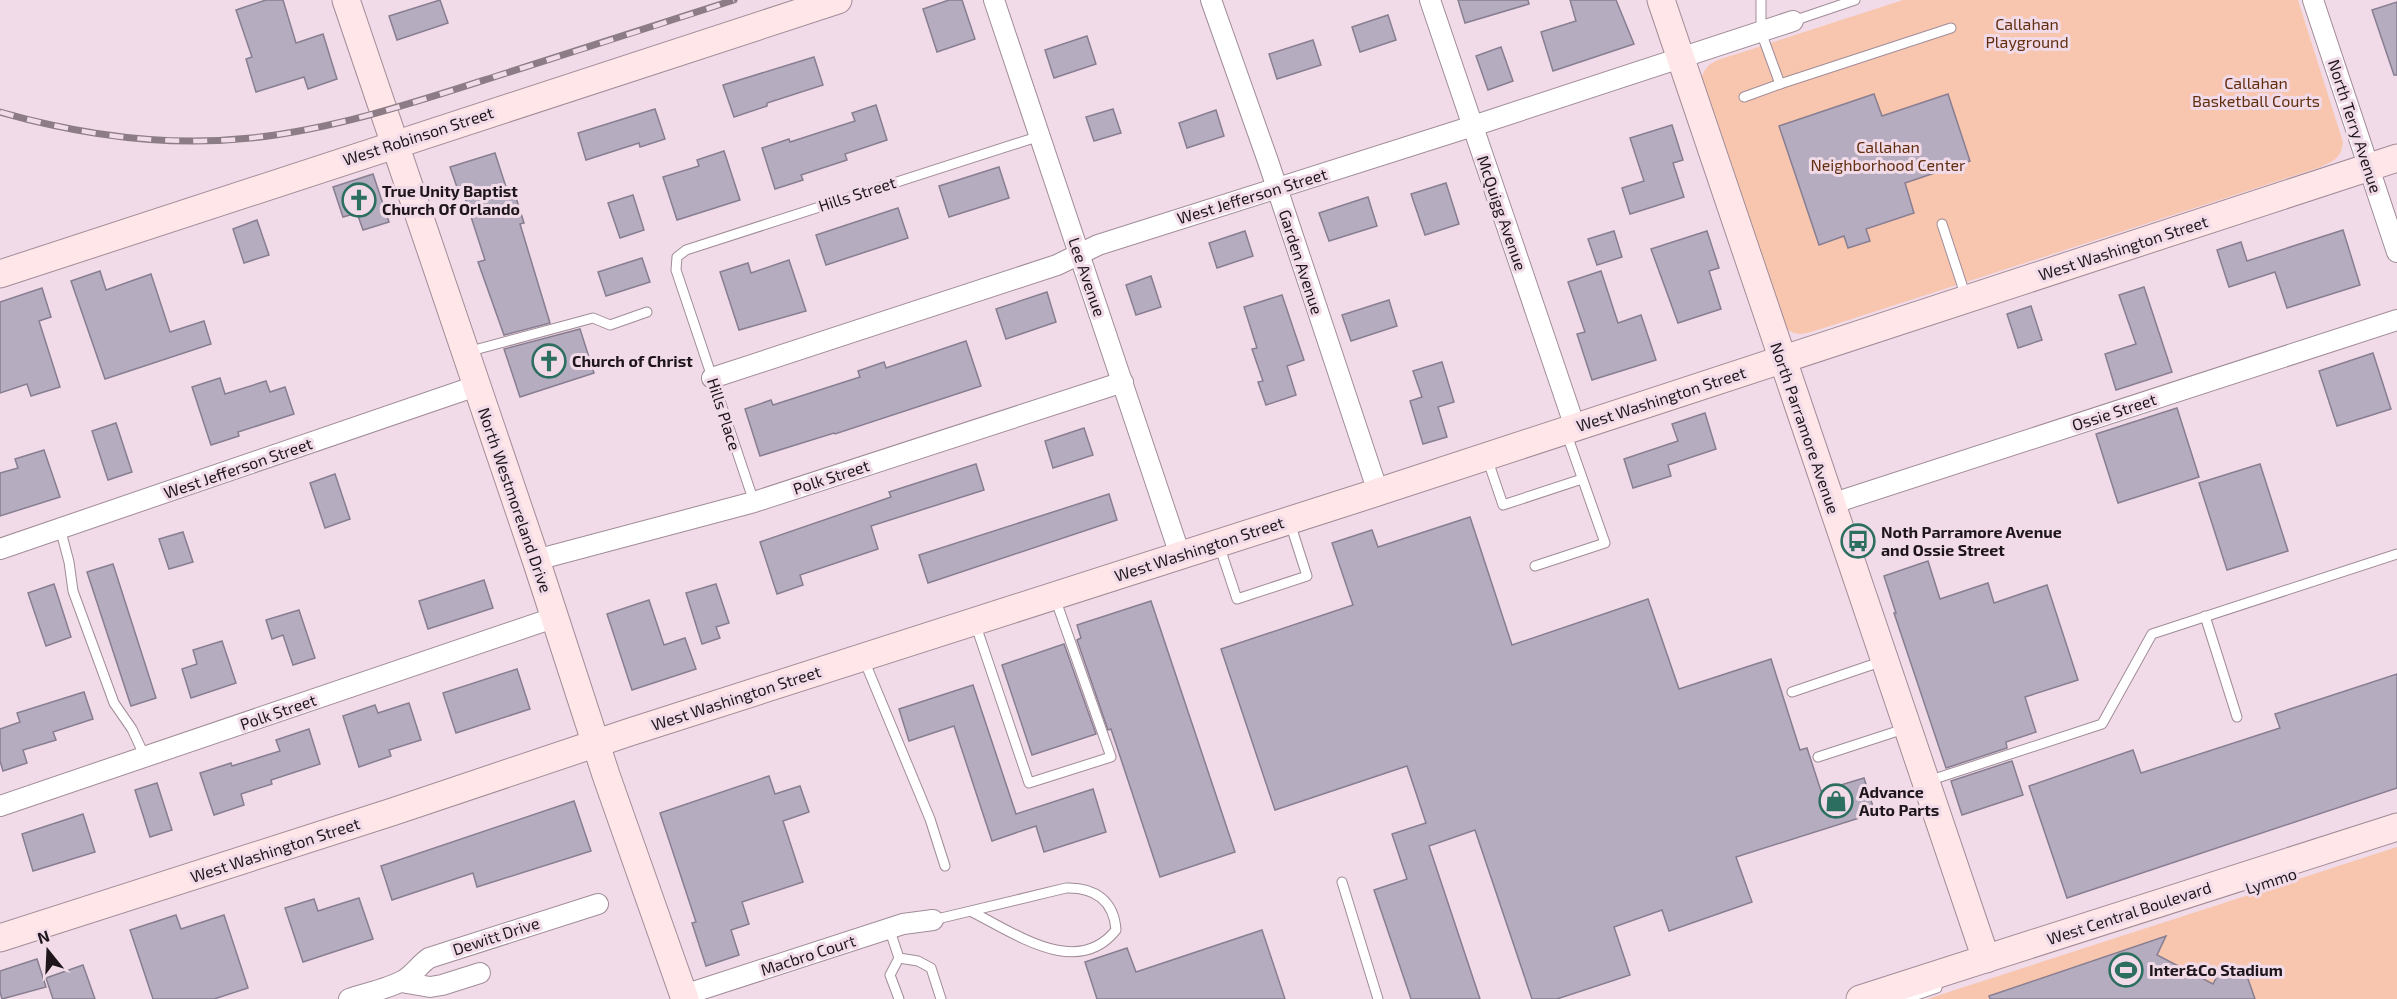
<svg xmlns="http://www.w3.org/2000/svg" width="2397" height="999" font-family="'Exo 2',sans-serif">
  <rect width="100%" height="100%" fill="#f1dbe8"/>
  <g fill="#f8c6af">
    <path d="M1903,0H2298L2343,142C2341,160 2333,161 2318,168L1824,328C1806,333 1796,340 1782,324L1701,82C1703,70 1707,65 1718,60Z"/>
    <path d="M2397,847V999H1927Z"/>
  </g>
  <g fill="#b6acc0" stroke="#887e91" stroke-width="1.5">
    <path d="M266,0H283L296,43L323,34L337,79L308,89L304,77L256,92L246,59L252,57L236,10Z"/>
    <path d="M440,0L448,23L397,40L389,16Z"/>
    <path d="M949,0H962L975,39L937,52L923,9Z"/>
    <path d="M1458,0H1528L1529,4L1465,23Z"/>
    <path d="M1570,0H1616L1634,44L1553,71L1541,32L1576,21Z"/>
    <path d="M2397,2V75H2394L2372,10Z"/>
    <path d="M1388,15L1396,40L1360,52L1352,27Z"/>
    <path d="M1087,36L1096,64L1054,78L1045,50Z"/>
    <path d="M1313,40L1321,65L1277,79L1269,54Z"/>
    <path d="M1501,47L1513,81L1488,90L1476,56Z"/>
    <path d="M814,57L823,85L767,103V106L734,117L723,85Z"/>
    <path d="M1874,94L1882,116L1948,94L1970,161L1905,183L1914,213L1866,229L1870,241L1848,248L1844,236L1819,245L1779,126Z"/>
    <path d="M876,105L887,140L845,154L847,160L801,175L803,180L775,189L762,148L789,139L790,142L855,121L852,113Z"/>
    <path d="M655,109L665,139L640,147L639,143L586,160L578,133Z"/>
    <path d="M1113,109L1121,133L1094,141L1086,117Z"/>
    <path d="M1216,110L1224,136L1187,148L1179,123Z"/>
    <path d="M1672,125L1683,160L1673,163L1684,197L1630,214L1622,188L1644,181L1630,138Z"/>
    <path d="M724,151L740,200L677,220L663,177L699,166L697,160Z"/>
    <path d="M495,153L507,190L513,188L524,223L520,224L550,323L504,335L478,262L485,260L463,192L459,193L450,167Z"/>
    <path d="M999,167L1009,198L949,217L939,186Z"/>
    <path d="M373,174L389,222L363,230L357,213L343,217L333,187Z"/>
    <path d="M1446,183L1459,224L1425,235L1411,194Z"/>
    <path d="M633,195L644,230L620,238L608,203Z"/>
    <path d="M1368,197L1377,226L1329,241L1319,213Z"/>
    <path d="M898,208L908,238L826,265L816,235Z"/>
    <path d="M257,220L269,255L244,263L233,229Z"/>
    <path d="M2343,230L2360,285L2287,308L2275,272L2229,287L2217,250L2241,242L2247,261Z"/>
    <path d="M1245,231L1253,256L1217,268L1209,243Z"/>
    <path d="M1614,231L1622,257L1597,265L1588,239Z"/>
    <path d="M1707,231L1719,268L1709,271L1721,309L1678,323L1651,249Z"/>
    <path d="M642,258L650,282L606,296L598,272Z"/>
    <path d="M789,260L806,311L739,330L720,272L748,263L751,273Z"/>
    <path d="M100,271L106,290L151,274L170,332L204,321L211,344L105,379L71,281Z"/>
    <path d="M1601,271L1618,323L1641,315L1656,360L1592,380L1577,334L1585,332L1568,282Z"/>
    <path d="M1151,276L1161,307L1136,315L1126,285Z"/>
    <path d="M2144,287L2172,372L2116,390L2105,354L2136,344L2119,295Z"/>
    <path d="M42,288L51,317L39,321L60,387L31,396L27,384L0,393V302Z"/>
    <path d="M1047,292L1056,322L1006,339L996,309Z"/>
    <path d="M1282,295L1304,360L1287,366L1296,395L1266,405L1258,382L1263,381L1252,349L1257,348L1244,307Z"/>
    <path d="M1389,300L1397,326L1351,341L1342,315Z"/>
    <path d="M2031,306L2042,340L2018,348L2007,314Z"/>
    <path d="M580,329L594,373L520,397L504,349Z"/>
    <path d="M966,341L981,386L835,434L834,433L760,456L745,409L771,400L773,405L860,377L858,371L884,362L886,368Z"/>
    <path d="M2373,353L2391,409L2337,426L2319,371Z"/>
    <path d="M1442,362L1454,402L1438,407L1447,437L1423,444L1410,401L1422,397L1413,371Z"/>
    <path d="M220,378L225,394L266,381L270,392L285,387L294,414L238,432L239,436L211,445L192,387Z"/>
    <path d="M2177,408L2199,477L2118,503L2096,434Z"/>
    <path d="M1705,413L1716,449L1668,465L1671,476L1633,488L1624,459L1678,441L1672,424Z"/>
    <path d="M116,423L132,472L108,480L92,431Z"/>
    <path d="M1084,428L1093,455L1053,468L1045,441Z"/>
    <path d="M44,450L60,497L0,516V473L18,468L15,459Z"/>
    <path d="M976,464L984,490L871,526L878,549L800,575L803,585L777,594L760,542L891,497L889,492Z"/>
    <path d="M2260,464L2288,551L2227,570L2199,483Z"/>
    <path d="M335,474L350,519L325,528L310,483Z"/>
    <path d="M1109,494L1117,520L928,583L919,555Z"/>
    <path d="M1470,517L1512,645L1648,599L1679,689L1771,659L1800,750L1807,748L1821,791L1864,778L1875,813L1736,857L1752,902L1669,931L1662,910L1614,927L1630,975L1557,999H1532L1475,830L1429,846L1480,999H1411L1374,890L1407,879L1392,834L1426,823L1407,766L1275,810L1221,649L1353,605L1332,543L1372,530L1378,547Z"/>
    <path d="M183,532L193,562L169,569L159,539Z"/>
    <path d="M1928,561L1940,599L1988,583L1994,603L2047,585L2078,680L2025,697L2036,732L2006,742L2007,748L1946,768L1894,613H1896L1884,576Z"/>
    <path d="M113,564L156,698L131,706L87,572Z"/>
    <path d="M484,580L493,608L428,629L419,601Z"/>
    <path d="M54,584L71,637L46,646L28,593Z"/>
    <path d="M716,584L729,623L716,627L720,638L702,644L686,593Z"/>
    <path d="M649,600L664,645L685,638L696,669L632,690L607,614Z"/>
    <path d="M1151,601L1235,852L1160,877L1111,729L1108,730L1077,640L1081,638L1077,625Z"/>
    <path d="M299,610L315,658L293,665L283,635L272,639L266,620Z"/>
    <path d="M222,641L236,683L191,698L182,669L197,664L193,650Z"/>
    <path d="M1064,644L1096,734L1032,755L1002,665Z"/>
    <path d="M517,669L530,709L456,733L443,693Z"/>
    <path d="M2397,674V788L2067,898L2029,786L2133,750L2141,773L2280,728L2275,714Z"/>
    <path d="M973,685L1016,814L1093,789L1106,832L1044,852L1036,826L992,841L954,726L909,741L899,709Z"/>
    <path d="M84,692L93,719L53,732L56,740L23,750L27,763L3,771L0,761V729L20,722L17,713Z"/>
    <path d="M409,703L421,740L389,750L391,756L359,767L343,716L375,705L378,713Z"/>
    <path d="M309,729L320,764L271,780L272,784L241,794L244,805L214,815L200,773L231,763L232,766L280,751L276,740Z"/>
    <path d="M2012,761L2023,795L1962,815L1951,781Z"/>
    <path d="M769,776L775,794L800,786L809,812L783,821L803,882L742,902L749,924L731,930L739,955L706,966L692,923L696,922L660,813Z"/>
    <path d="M157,783L172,830L150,837L135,790Z"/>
    <path d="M574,801L591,851L477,887L473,873L392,900L381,866Z"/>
    <path d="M83,814L95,852L33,871L22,834Z"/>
    <path d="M359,898L373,939L303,962L285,908L314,899L318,911Z"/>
    <path d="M176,915L181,929L224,915L248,988L214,999H153L130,930Z"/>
    <path d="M1262,930L1285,999H1097L1085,962L1127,948L1136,972Z"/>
    <path d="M2166,936L2157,955L2213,984L2223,965L2247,976L2255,999H1990L1989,996Z"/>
    <path d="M37,959L46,987L2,999L0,992V971Z"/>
    <path d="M83,965L95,999H53L46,978Z"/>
  </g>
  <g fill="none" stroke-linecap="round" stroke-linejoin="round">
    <g stroke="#a18c98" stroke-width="11">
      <g id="lane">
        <path d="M1761,0V32L1780,84L1951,28"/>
        <path d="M1793,21L1855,0"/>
        <path d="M1744,97L1780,84"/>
        <path d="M1942,224L1966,297"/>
        <path d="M467,352L593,318L610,325L647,312"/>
        <path d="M1487,458L1503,505L1582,479"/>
        <path d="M754,502L676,270L677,257L686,250L1040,136"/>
        <path d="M60,528L69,562L73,591L114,703L132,729L145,757"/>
        <path d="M1219,545L1237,599L1307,576L1290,523"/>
        <path d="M1535,566L1605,543L1566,432"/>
        <path d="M2205,616L2237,717"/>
        <path d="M975,623L1029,783L1111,757L1055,598"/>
        <path d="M864,660L930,819L945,866"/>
        <path d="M1792,692L1883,661"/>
        <path d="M1818,757L1904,729"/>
        <path d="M1928,781L2102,724L2152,634L2397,554"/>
        <path d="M1342,882L1378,999"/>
        <path d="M933,920L1066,888C1095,887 1114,901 1116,930C1077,979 1015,933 972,912"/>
        <path d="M889,928L899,958L890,975L899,999"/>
        <path d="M899,958L918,961L931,968L941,999"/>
        <path d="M1905,999L1937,988"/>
      </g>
    </g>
    <g stroke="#a18c98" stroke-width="22">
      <g id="street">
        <path d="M994,0L1180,555"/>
        <path d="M1211,0L1269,164L1378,492"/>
        <path d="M1430,0L1575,427"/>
        <path d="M2313,0L2397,252"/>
        <path d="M712,378L1057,265L1098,245L1473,126L1793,21"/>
        <path d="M1831,504L2397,320"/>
        <path d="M0,549L476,386"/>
        <path d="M536,560L754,502L1123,382"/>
        <path d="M0,806L556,617"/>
        <path d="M401,982L430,987L442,985L480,973"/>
        <path d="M684,995L903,924L933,920"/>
        <path d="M349,999C366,993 388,989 404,980C414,974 420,964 429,958L598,904"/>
      </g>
    </g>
    <g stroke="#a18c98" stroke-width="29">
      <g id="secondary">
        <path d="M346,0L536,560L606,775L685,999"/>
        <path d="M1661,0L1986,959"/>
        <path d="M0,274L838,0"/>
        <path d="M0,938L392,812L630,732L1378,492L2397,158"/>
        <path d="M1860,999L2397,827"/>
      </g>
    </g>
    <use href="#lane" stroke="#fff" stroke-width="9"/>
    <use href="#street" stroke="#fff" stroke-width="20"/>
    <use href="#secondary" stroke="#ffe6e8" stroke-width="27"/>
    <g stroke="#8c7c86" stroke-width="7">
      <path id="rail" d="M0,112C81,135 166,147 251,138C335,129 416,102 497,76C576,51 655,26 734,0"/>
    </g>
    <use href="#rail" stroke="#f1dbe8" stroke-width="4.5" stroke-dasharray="14" stroke-linecap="butt"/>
  </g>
  <defs>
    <g id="church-ring" transform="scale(1.725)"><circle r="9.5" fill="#f1dbe8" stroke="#2c6f61" stroke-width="1.5"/><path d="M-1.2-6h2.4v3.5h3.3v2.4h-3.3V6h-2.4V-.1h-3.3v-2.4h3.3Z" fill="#2c6f61"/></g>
    <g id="bus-ring" transform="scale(1.725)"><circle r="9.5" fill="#f1dbe8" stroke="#2c6f61" stroke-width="1.5"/><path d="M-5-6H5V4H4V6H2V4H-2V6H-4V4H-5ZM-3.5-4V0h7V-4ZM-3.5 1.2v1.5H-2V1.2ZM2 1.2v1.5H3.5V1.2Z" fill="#2c6f61"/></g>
    <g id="shop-ring" transform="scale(1.725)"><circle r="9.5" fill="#f1dbe8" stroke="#2c6f61" stroke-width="1.5"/><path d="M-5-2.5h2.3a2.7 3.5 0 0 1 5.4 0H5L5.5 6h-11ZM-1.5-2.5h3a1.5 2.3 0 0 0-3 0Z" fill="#2c6f61"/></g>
    <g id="stadium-ring" transform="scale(1.725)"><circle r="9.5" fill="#f1dbe8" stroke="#2c6f61" stroke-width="1.5"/><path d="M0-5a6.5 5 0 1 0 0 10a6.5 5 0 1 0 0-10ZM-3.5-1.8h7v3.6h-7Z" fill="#2c6f61"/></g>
  </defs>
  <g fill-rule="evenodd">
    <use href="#church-ring" x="359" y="200"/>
    <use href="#church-ring" x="549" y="361"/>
    <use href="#bus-ring" x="1858" y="541"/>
    <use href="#shop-ring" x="1836" y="801"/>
    <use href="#stadium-ring" x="2126" y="970"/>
  </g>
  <g text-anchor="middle" stroke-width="6" stroke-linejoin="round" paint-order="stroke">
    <g font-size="16" fill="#622e10" stroke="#f1dbe8">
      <text x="2027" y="30">Callahan<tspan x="2027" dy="18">Playground</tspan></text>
      <text x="2256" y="89">Callahan<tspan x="2256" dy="18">Basketball Courts</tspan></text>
      <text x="1888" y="153">Callahan<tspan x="1888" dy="18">Neighborhood Center</tspan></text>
    </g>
    <g font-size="16" fill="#1e161b" stroke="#f1dbe8">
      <text transform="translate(2355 126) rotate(72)" y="6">North Terry Avenue</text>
      <text transform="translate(418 136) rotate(-18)" y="6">West Robinson Street</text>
      <text transform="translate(857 194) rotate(-18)" y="6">Hills Street</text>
      <text transform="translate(1252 196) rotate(-17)" y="6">West Jefferson Street</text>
      <text transform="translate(1502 213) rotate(71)" y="6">McQuigg Avenue</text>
      <text transform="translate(2123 248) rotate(-18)" y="6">West Washington Street</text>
      <text transform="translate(1301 262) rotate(72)" y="6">Garden Avenue</text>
      <text transform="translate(1087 277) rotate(71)" y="6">Lee Avenue</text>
      <text transform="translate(1661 399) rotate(-18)" y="6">West Washington Street</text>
      <text transform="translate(2114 412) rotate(-18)" y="6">Ossie Street</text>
      <text transform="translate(724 414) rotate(72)" y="6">Hills Place</text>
      <text transform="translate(1805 428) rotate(71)" y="6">North Parramore Avenue</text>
      <text transform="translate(238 468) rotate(-19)" y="6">West Jefferson Street</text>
      <text transform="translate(831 477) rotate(-18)" y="6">Polk Street</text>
      <text transform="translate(515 500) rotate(71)" y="6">North Westmoreland Drive</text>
      <text transform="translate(1199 549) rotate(-18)" y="6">West Washington Street</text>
      <text transform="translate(736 698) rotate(-18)" y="6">West Washington Street</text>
      <text transform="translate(278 712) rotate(-19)" y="6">Polk Street</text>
      <text transform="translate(275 850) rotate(-18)" y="6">West Washington Street</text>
      <text transform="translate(2271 881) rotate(-18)" y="6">Lymmo</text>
      <text transform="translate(2129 913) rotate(-18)" y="6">West Central Boulevard</text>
      <text transform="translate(496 936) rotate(-18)" y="6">Dewitt Drive</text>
      <text transform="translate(808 955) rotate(-18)" y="6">Macbro Court</text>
    </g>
    <g font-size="16" font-weight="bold" fill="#1e161b" stroke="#f1dbe8" text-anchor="start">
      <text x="382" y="197">True Unity Baptist<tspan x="382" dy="18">Church Of Orlando</tspan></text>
      <text x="572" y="367">Church of Christ</text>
      <text x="1881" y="538">Noth Parramore Avenue<tspan x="1881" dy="18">and Ossie Street</tspan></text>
      <text x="1859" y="798">Advance<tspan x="1859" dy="18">Auto Parts</tspan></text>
      <text x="2149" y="976">Inter&amp;Co Stadium</text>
    </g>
  </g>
  <g transform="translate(48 951) rotate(342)" stroke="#f1dbe8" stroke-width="4.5" paint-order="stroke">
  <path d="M0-4.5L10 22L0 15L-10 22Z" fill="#1e161b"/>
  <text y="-9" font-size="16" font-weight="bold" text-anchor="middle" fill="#1e161b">N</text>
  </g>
</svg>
